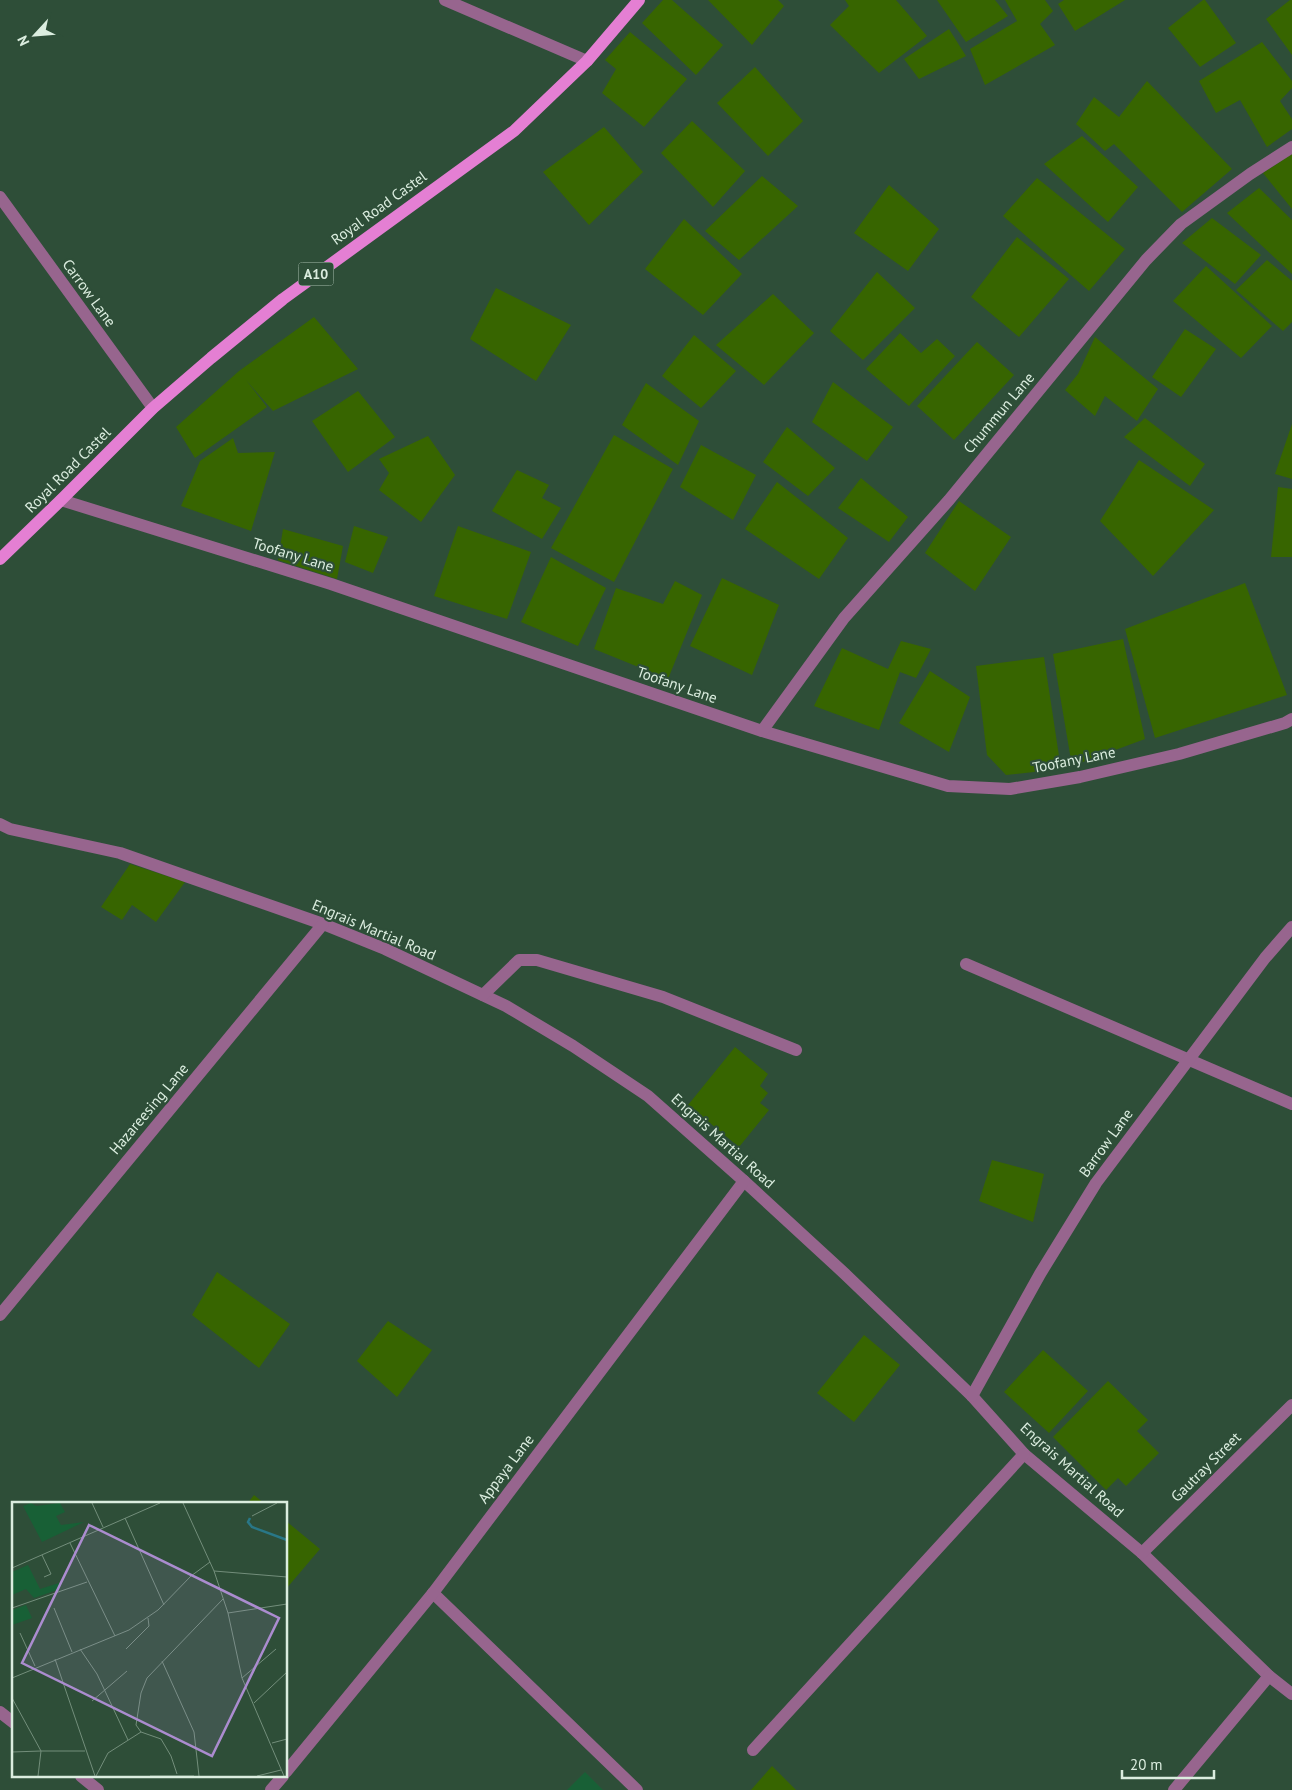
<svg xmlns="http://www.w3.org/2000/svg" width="1292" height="1790" font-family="'PT Sans',sans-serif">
  <rect width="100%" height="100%" fill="#2e4e38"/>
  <path fill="#186036" d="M585,1772L603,1790H567Z"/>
  <g fill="#376500">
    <path d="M663,0H672L723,45L696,75L642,23Z"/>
    <path d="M708,0H778L784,6L752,45Z"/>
    <path d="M845,0H896L927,36L879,73L830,25L849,6Z"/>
    <path d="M937,0H995L1008,16L966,42Z"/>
    <path d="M1005,0H1045L1053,11L1040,24L1055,45L985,85L970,49L1017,21Z"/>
    <path d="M1064,0H1125L1075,31L1058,4Z"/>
    <path d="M1203,0H1205L1236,43L1200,67L1168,28Z"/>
    <path d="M1290,0H1292V55L1266,19Z"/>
    <path d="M949,29L966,56L919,79L904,59Z"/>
    <path d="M630,32L687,79L644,127L602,93L616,69L605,60Z"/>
    <path d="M1262,42L1292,81V88L1280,101L1292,119V129L1267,147L1240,100L1216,113L1199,81Z"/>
    <path d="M755,67L803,121L768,156L717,103Z"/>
    <path d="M1147,81L1232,169L1182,212L1114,144L1105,151L1076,124L1094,97L1119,117Z"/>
    <path d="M692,121L745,171L713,207L661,153Z"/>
    <path d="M604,127L643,172L589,225L543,172Z"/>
    <path d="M1082,136L1138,187L1108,222L1044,164Z"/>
    <path d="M1292,154V209L1263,173Z"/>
    <path d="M762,176L798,206L739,260L705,231Z"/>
    <path d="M1037,178L1125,249L1089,291L1003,216Z"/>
    <path d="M889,185L939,229L908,271L854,233Z"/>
    <path d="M1259,188L1292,220V274L1227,213Z"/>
    <path d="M1212,218L1261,255L1235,284L1182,243Z"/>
    <path d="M684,219L742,274L703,315L645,269Z"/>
    <path d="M1017,237L1069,279L1019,337L971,297Z"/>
    <path d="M1267,260L1292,281V322L1283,331L1236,290Z"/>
    <path d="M1206,266L1272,326L1241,358L1173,301Z"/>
    <path d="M877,272L915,308L863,360L830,331Z"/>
    <path d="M496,288L571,325L536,381L470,339Z"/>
    <path d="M773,294L814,333L764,385L716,345Z"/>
    <path d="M314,317L358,369L273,411L246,380L267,407L195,458L176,427L239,371Z"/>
    <path d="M1185,329L1216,349L1181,397L1152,377Z"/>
    <path d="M900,333L921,353L937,339L955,356L909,406L866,369Z"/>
    <path d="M694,335L736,371L701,408L662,376Z"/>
    <path d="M1095,337L1158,389L1137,421L1105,396L1095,416L1065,390L1078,374Z"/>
    <path d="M977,342L1014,375L954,440L917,406Z"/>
    <path d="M833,382L893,427L867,461L812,422Z"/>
    <path d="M646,383L699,421L678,465L622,425Z"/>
    <path d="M358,391L395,437L348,472L312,421Z"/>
    <path d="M1145,418L1205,464L1190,486L1124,437Z"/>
    <path d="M1292,424V479L1275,474Z"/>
    <path d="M787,427L835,468L808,496L763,462Z"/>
    <path d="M614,435L673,469L614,582L551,548Z"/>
    <path d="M428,436L455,475L421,522L379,490L389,473L379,459Z"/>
    <path d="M233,438L238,453L275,452L251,531L181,506L200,461Z"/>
    <path d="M701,445L756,475L733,520L680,487Z"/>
    <path d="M1139,460L1214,510L1153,576L1100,521Z"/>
    <path d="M517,470L549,485L542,498L561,508L542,539L492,511Z"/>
    <path d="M861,478L908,517L889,542L838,508Z"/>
    <path d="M777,482L848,538L819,579L745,529Z"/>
    <path d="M1278,487L1292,489V557H1271Z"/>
    <path d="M959,501L1011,537L975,591L925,553Z"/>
    <path d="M354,526L388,537L373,573L345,562Z"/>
    <path d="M458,526L531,552L507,619L434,596Z"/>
    <path d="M283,529L343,546L337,579L278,560Z"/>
    <path d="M551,557L606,588L578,646L521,622Z"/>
    <path d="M722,578L779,605L752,675L690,646Z"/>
    <path d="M675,581L702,595L668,679L594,649L616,588L663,604Z"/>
    <path d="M1245,583L1287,695L1155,738L1125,629Z"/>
    <path d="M1123,639L1145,739L1072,766L1053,654Z"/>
    <path d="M901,641L931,649L916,678L900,672L879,730L814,706L842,648L888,669Z"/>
    <path d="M1044,657L1061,769L1006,775L987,755L976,666Z"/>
    <path d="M930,671L970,697L949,752L899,723Z"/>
    <path d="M130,864L185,882L156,922L132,905L122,920L101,907Z"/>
    <path d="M735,1047L768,1074L760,1086L768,1093L760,1103L769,1110L739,1147L688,1105Z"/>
    <path d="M992,1160L1044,1174L1033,1222L979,1201Z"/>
    <path d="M217,1272L290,1324L259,1368L192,1315Z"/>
    <path d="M388,1321L432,1350L397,1397L357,1361Z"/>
    <path d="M864,1335L900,1365L854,1422L817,1393Z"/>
    <path d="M1043,1350L1088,1391L1049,1433L1004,1392Z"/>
    <path d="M1108,1381L1148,1420L1137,1431L1159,1453L1126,1486L1118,1478L1106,1490L1053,1437Z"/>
    <path d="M254,1495L265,1504H247Z"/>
    <path d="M286,1521L320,1549L286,1589Z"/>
    <path d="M772,1766L796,1790H751Z"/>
  </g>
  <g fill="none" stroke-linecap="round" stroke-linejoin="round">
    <g stroke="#97658e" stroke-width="12">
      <path d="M445,0L587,61"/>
      <path d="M0,197L153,408"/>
      <path d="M61,500L331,584L762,731L948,786L1010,789L1080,777L1179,754L1285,723L1292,719"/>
      <path d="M762,731L844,618L949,500L1146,260L1181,224L1250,174L1292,147"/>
      <path d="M0,824L10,829L120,853L323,924L385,949L506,1006L573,1046L648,1096L744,1181L845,1274L972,1396L1024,1454L1142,1553L1269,1676L1292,1694"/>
      <path d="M966,964L1292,1104"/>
      <path d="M483,995L519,960H537L663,997L796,1050"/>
      <path d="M0,1315L323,924"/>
      <path d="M972,1396L1040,1274L1096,1183L1265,958L1292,927"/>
      <path d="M1142,1553L1292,1405"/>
      <path d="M433,1593L637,1790"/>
      <path d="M0,1712L14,1723"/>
      <path d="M753,1750L1024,1454"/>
      <path d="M286,1772L433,1593L744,1181"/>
      <path d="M81,1776L98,1790"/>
      <path d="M271,1790L283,1776"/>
      <path d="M1174,1790L1269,1676"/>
    </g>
    <path stroke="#e47fd3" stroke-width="12" d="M0,559L61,500L153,408L211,358L283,299L514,131L587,61L639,0"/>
  </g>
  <g text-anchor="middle" stroke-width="4.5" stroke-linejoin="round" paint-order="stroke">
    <rect fill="#2e4e38" stroke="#a7bdad" stroke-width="1" x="298.5" y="262.5" width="35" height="23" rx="4"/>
    <g font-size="14" font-weight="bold" fill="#dbeddf">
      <text x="316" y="279">A10</text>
    </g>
    <g font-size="15" fill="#dbeddf" stroke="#2e4e38">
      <text transform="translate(379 208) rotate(-36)" y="5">Royal Road Castel</text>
      <text transform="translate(89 293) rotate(54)" y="5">Carrow Lane</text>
      <text transform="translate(999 413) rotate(-50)" y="5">Chummun Lane</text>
      <text transform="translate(68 470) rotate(-45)" y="5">Royal Road Castel</text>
      <text transform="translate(293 555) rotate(17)" y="5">Toofany Lane</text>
      <text transform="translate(677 685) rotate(19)" y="5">Toofany Lane</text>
      <text transform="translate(1074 760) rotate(-11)" y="5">Toofany Lane</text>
      <text transform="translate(374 930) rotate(23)" y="5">Engrais Martial Road</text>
      <text transform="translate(149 1109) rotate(-50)" y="5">Hazareesing Lane</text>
      <text transform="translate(723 1141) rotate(42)" y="5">Engrais Martial Road</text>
      <text transform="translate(1106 1143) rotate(-54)" y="5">Barrow Lane</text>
      <text transform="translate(1206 1467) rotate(-45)" y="5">Gautray Street</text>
      <text transform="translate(506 1469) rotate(-53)" y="5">Appaya Lane</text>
      <text transform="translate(1072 1470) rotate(42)" y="5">Engrais Martial Road</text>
    </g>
  </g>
  <g transform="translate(12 1502)">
    <rect width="275" height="275" fill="#2e4e38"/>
    <path d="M19,1L24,4L48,1L53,10L44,14L49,23L72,20L30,40L11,4ZM16,63L28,87L47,81L48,87L22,96L14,87L0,93V70ZM14,103L20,116L0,123V108Z" fill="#186036"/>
    <path fill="none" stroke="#297787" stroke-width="2.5" d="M238,16L236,20L240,25L275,38"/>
    <path fill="none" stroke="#738e7b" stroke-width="1" d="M80,1L91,25M171,1L202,69L216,111L230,176L272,274M240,14L265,1M113,16L152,103M58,41L103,134M30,53L39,72L32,75M0,66L148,1M202,69L275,75M0,106L75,80M42,106L60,150M216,111L275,102M8,131L23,164M68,147L85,172L116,238M114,147L137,124L136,116M43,157L83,274M150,159L182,230L187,274M0,176L117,128L146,108L179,74L198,60M230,176L264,147M0,196L29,249L0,250M80,199L115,169M242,201L275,170M260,241L275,237M165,272L159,254L149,237L129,230L124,223L129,191L135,176L211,97M26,274L29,249H73M84,274L96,251L129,230M138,274H182M245,274L269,268"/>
    <path fill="#ab8ccf" fill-opacity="0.15" stroke="#ab8ccf" stroke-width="2.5" d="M77,23L267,116L200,254L10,161Z"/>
    <rect width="275" height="275" fill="none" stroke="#dbeddf" stroke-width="2.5"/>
  </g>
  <g transform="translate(35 35) rotate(244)" stroke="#2e4e38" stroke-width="4" paint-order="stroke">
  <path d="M0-4L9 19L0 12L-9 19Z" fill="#dbeddf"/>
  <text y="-8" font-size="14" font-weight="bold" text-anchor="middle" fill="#dbeddf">N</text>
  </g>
  <path d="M1122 1770v8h92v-8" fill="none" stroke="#dbeddf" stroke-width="2.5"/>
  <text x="1130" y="1770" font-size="15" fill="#dbeddf" stroke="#2e4e38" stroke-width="4" paint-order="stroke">20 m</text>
</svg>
